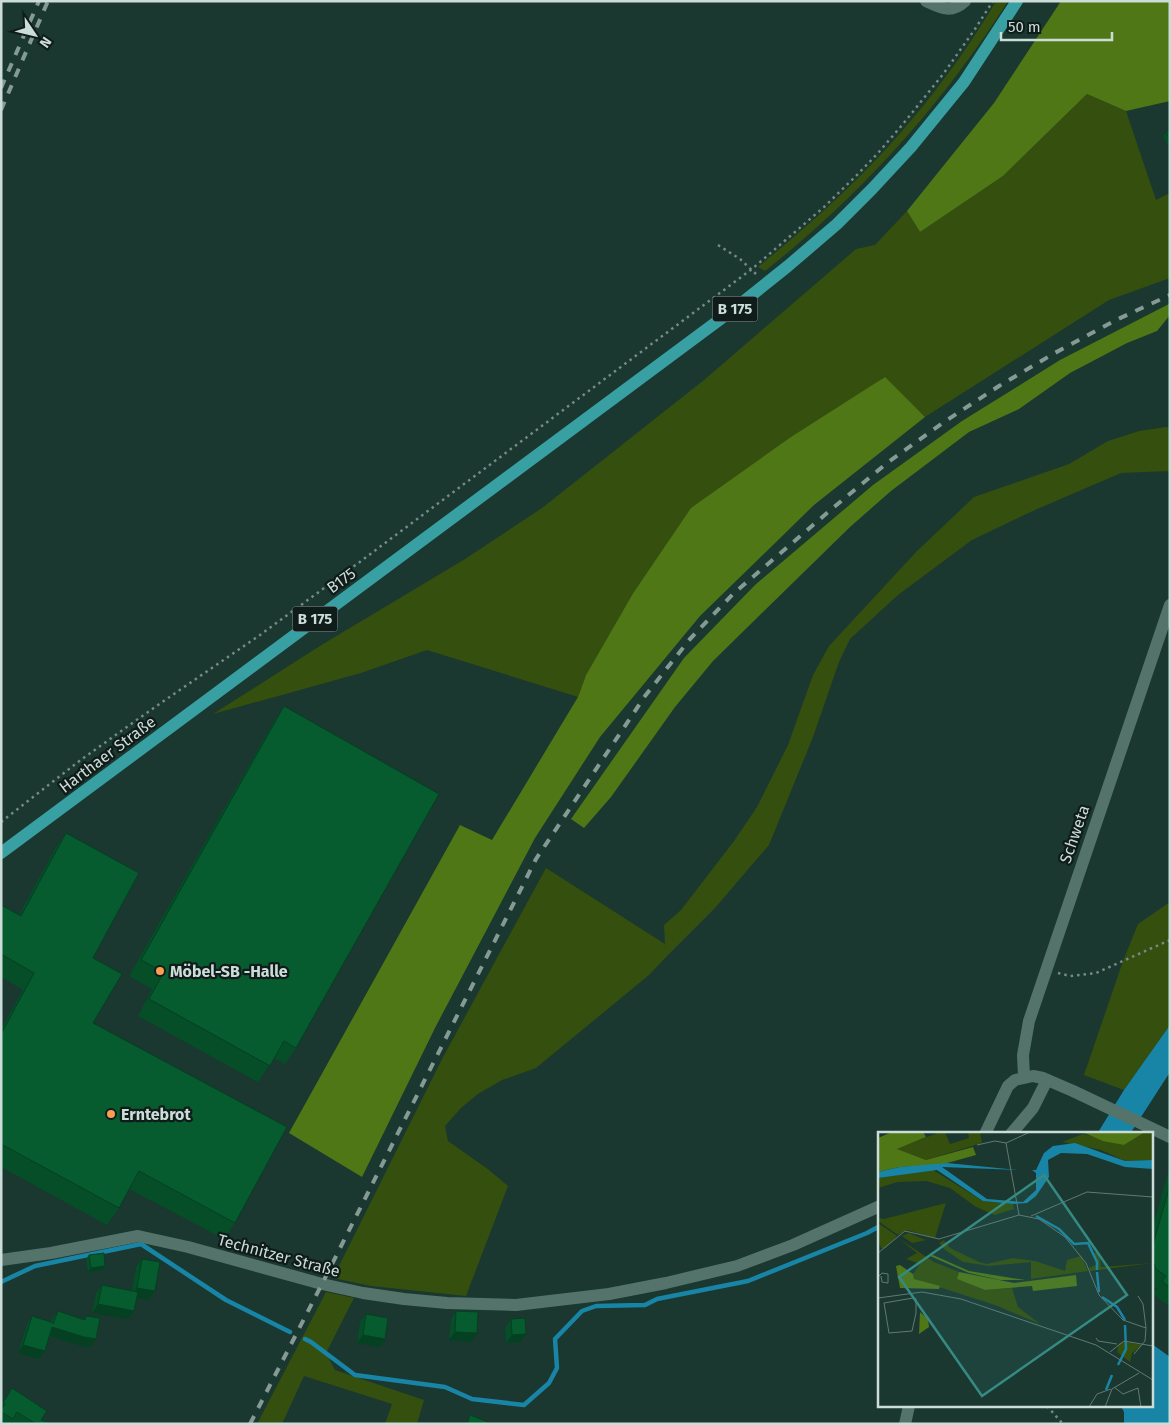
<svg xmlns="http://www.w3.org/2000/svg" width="1171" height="1425" font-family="'Fira Sans',sans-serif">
  <rect width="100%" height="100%" fill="#1a3730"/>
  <g fill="#354f0e">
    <path d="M996,1H1008C943,104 860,196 765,271L758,267C792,239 826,210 858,178C909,128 960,63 996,1Z"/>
    <path d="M1087,94L1126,111L1156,200L1170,193V278L1109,300L925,417L884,377L632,595L586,675L578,697L427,650L361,673L213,714L323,644L465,559L542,508L704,380L856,249L875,245L907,211L920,232L1003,176Z"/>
    <path d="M1166,427L1170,428V471L1121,473L1035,510L972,540L898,595L850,639L839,662L813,737L769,845L715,908L667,956L649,975L536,1068L502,1080L478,1094L461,1108L445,1126L448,1141L489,1170L508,1186L466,1296L371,1286L333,1278L442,1059L546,868L665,944L664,925L681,910L734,841L757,807L788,745L813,675L829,646L917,551L974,497L1069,464L1108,441L1139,431Z"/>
    <path d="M1170,902V1025L1124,1090L1084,1075L1123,961L1138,924Z"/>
    <path d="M326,1292L354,1298L326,1353L335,1370L424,1400L417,1424H385L392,1404L304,1376L282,1424H257Z"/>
  </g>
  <g fill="#507716">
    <path d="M1061,1H1170V101L1126,111L1087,94L1003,176L920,232L907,211L994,103Z"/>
    <path d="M1169,304L1170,315L1157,331L1127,343L1070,373L1019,409L969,432L891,491L850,527L713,661L675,707L611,797L584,828L571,819L684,658L755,585L873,485L962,421L1060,360Z"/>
    <path d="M885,377L925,417L814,505L700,616L600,737L535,838L436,1026L362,1177L289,1133L460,825L492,840L578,697L586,675L632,595L691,508L791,437Z"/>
  </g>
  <g fill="#1985a6">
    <path d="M1170,1025V1072L1130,1134H1097L1124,1090Z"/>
    <path d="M1152,1344L1170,1357V1424H1124V1412L1121,1406H1152Z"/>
  </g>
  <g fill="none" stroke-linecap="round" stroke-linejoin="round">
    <g stroke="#1985a6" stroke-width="4.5">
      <path d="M1,1282L35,1266L141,1244L226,1300L290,1332"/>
      <path d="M305,1339L311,1342L355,1375L445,1387L472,1399L524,1405L549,1383L557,1368L555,1339L582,1311L596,1306L645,1305L657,1299L748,1281L867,1233L880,1226"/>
    </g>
    <g stroke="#758b86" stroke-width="2.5" stroke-dasharray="2.5 4" stroke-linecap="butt">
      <path d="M718,245L740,259L756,274"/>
      <path d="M1,822L82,759L155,707L260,635L361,561L752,269L824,207L857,175L878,153L903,124L944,73L975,29L993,1"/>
      <path d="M1058,973L1070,976L1096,973L1170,940"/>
      <path d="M1047,1406L1063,1424"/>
    </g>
    <g stroke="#54736b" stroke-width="12">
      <path d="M926,1C941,8 951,14 965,1"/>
      <path d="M1024,1077L1023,1055L1029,1021L1170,605"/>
      <path d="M985,1134L1008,1086L1015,1080L1033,1076L1043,1078L1073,1091L1170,1137"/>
      <path d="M1011,1134L1033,1108L1047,1080"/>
      <path d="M1,1260L51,1253L138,1236L188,1247L322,1284L363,1293L404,1299L447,1303L516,1305L609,1294L666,1283L737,1266L793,1245L880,1206"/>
      <path d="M905,1424L909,1406"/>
    </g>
    <path stroke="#389fa2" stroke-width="12" d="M1,853L738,306L788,266L837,224L872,189L911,147L964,82L1017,1"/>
    <g stroke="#859a95" stroke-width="4" stroke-dasharray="9 9" stroke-linecap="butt">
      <path d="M1,88L39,1"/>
      <path d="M1,110L48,1"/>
      <path d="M250,1424L322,1284L536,859L645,696L690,639L733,594L834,507L887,463L944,422L999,386L1053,354L1116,320L1170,295"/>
    </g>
  </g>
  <g fill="#054e28">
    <path d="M1170,131V149L1163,137L1166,132Z"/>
    <path d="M284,706L296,1048L285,1064L274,1058L258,1082L138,1016L152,989L129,976L273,723Z"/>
    <path d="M66,833L93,958V1023L235,1223L224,1239L129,1189L119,1208L107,1225L1,1167V1029L23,990L1,977V905L19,915L55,849Z"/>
    <path d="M1170,1166V1307L1153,1294L1157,1289L1152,1285V1229Z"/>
    <path d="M89,1255L105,1266L102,1270L88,1272L86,1259Z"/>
    <path d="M142,1259L155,1291L149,1300L137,1297L128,1319L92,1313L96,1293L102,1285L132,1291L136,1267Z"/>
    <path d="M58,1311L84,1320L86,1316L90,1347L78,1345L49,1336L45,1351L39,1359L18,1353L27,1324L32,1316L51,1322L52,1319Z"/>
    <path d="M456,1311L477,1333L471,1342L449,1340L451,1319Z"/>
    <path d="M366,1314L385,1339L379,1347L357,1343L360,1322Z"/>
    <path d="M511,1319L526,1334L520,1342L506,1343L505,1328Z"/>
    <path d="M12,1388L41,1420L56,1424H14L11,1422L10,1424H1V1405Z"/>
  </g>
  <g fill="#044021">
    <path d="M105,1266L102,1270L88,1272L91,1268Z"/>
    <path d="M137,1288L155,1291L149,1300L131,1296Z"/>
    <path d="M98,1304L134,1311L128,1319L92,1313Z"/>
    <path d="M52,1327L96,1339L90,1347L78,1345L47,1335Z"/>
    <path d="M455,1332L477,1333L471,1342L449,1340Z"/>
    <path d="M526,1334L520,1342L506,1343L512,1335Z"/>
    <path d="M363,1335L385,1339L379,1347L357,1343Z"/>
    <path d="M23,1345L45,1351L39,1359L18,1353Z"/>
  </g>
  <g fill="#065b2f" stroke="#044021">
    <path d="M1170,131V139L1166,132Z"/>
    <path d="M284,706L439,794L296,1048L284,1041L270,1066L149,999L164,972L141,960Z"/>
    <path d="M66,833L139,873L93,958L122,974L93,1023L287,1127L235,1223L139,1171L119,1208L1,1144V1034L34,973L1,954V905L21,916Z"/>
    <path d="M1170,1185V1288L1162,1281L1166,1276L1156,1269L1152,1258V1248Z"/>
    <path d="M104,1253L105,1266L91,1268L89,1255Z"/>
    <path d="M142,1259L160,1262L155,1291L137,1288Z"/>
    <path d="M102,1285L138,1292L134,1311L98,1304Z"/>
    <path d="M58,1311L85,1320L86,1316L100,1318L96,1339L84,1337L52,1327L45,1351L23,1345L32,1316L54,1323L53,1324Z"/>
    <path d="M456,1311L478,1312L477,1333L455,1332Z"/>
    <path d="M366,1314L388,1318L385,1339L363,1335Z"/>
    <path d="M525,1318L526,1334L512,1335L511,1319Z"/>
    <path d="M12,1388L47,1411L41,1420L56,1424H36L17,1412L13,1419L1,1412V1410L5,1404L3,1403Z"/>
    <path d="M470,1415L488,1422L487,1424H467Z"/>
  </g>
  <g fill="#fb9e51" stroke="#0f1c19" stroke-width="2">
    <circle cx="160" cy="971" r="5"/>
    <circle cx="111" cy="1114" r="5"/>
  </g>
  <g text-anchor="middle" stroke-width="4.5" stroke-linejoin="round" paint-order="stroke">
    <g fill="#0f1c19" stroke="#93a29f" stroke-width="1">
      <rect x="712.5" y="296.5" width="45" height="25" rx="4"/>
      <rect x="292.5" y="606.5" width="45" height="25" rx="4"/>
    </g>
    <g font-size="15" font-weight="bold" fill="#ccdcd8">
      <text x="735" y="314">B 175</text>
      <text x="315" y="624">B 175</text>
    </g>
    <g font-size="16" fill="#ccdcd8" stroke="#0f1c19">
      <text transform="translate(341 580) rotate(-36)" y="6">B175</text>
      <text transform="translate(107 754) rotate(-37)" y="6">Harthaer Straße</text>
      <text transform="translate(1074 834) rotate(-71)" y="6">Schweta</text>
      <text transform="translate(279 1255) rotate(15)" y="6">Technitzer Straße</text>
    </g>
    <g font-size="16" font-weight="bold" fill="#ccdcd8" stroke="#0f1c19" text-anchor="start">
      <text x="170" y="977">Möbel-SB -Halle</text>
      <text x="121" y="1120">Erntebrot</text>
    </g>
  </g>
  <g transform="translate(878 1132)">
    <rect width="275" height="275" fill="#1a3730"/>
    <path d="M62,0H67L72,12L91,6L90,0H102L104,11L48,28L18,17ZM267,0H275V28L247,29L223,18L184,10L205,2L246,13ZM55,38L105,69L135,72L136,77L117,83L98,75L72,56L48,49L20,50L0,56V46ZM68,71L57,106L29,98L20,103L0,89V86L6,87ZM0,91L19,104L8,116H3L0,107ZM31,101L45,107L49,108L34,111L24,104ZM20,106L56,130L81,140L80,147L107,158L134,156L140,175L162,192L117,173L36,147L35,142L42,132L28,127L39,121ZM66,108L72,116L101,130L109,132L135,126L157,129L187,139L189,128L203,124L210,139L153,147V130L111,134L85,130L67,118L61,111ZM221,120L223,135L275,131L212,139L211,136L220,132L216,121ZM248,210L264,213L254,221L252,230L239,220L241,211Z" fill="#354f0e"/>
    <path d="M14,0H45L48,5L19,17L48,28L95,15L98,23L62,33L22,35L0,40V6ZM204,0H267L246,13L225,9ZM55,123L91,139L147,148H122L91,141L52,124ZM22,133L35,142L36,147L62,154L61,157L22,156L18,134ZM81,140L136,151L198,143L199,154L155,159L154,154L107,158L79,147ZM42,180L50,187L51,195L41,202Z" fill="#507716"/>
    <path d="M197,11L247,29L275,28V37L247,35L209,22L183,21L170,28L171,45L158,64L149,71L135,72L105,69L59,38L0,46V40L22,35L69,31L140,38L64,35L109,67L145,70L158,58V41L154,38H158L166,21L175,14Z" fill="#1985a6"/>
    <path fill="none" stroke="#1985a6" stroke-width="2.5" d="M158,84L181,97L196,112L210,111L219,130V138M219,140L221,160M224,165L239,175L247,188M240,233L248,217L247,193M228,258L234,243"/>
    <path fill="none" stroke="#617973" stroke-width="1" d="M128,11L141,83M128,11L152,0M99,13L117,9L128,11M141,83L161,87L187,105L208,131L221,163L245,188L268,196M153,84L209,60L275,65M0,121L27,99L61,107L141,83M0,145L4,141L10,142V151L4,150L3,144M0,166L44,160L83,167L218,213L275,248M35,166L38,167V181L34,199L11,201L6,171ZM218,206L220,209L239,212M232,220L246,209L275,214M256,222L267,209L268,196L265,172L260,164M236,255L245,262L260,256L263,275M211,275L219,262L233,257M227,275L234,257L261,241"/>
    <path fill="#358a83" fill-opacity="0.15" stroke="#358a83" stroke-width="2.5" d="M166,43L249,163L104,264L21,145Z"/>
    <rect width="275" height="275" fill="none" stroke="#ccdcd8" stroke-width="2.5"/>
  </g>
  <rect width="1171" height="1425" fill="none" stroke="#ccdcd8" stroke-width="5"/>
  <g transform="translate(35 35) rotate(125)" stroke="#0f1c19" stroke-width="4" paint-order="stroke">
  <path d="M0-4L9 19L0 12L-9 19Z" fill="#ccdcd8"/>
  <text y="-8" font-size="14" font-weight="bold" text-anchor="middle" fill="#ccdcd8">N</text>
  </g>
  <path d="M1001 32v8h111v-8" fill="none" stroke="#ccdcd8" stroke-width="2.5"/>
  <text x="1008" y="32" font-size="15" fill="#ccdcd8" stroke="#0f1c19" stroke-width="4" paint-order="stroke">50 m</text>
</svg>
